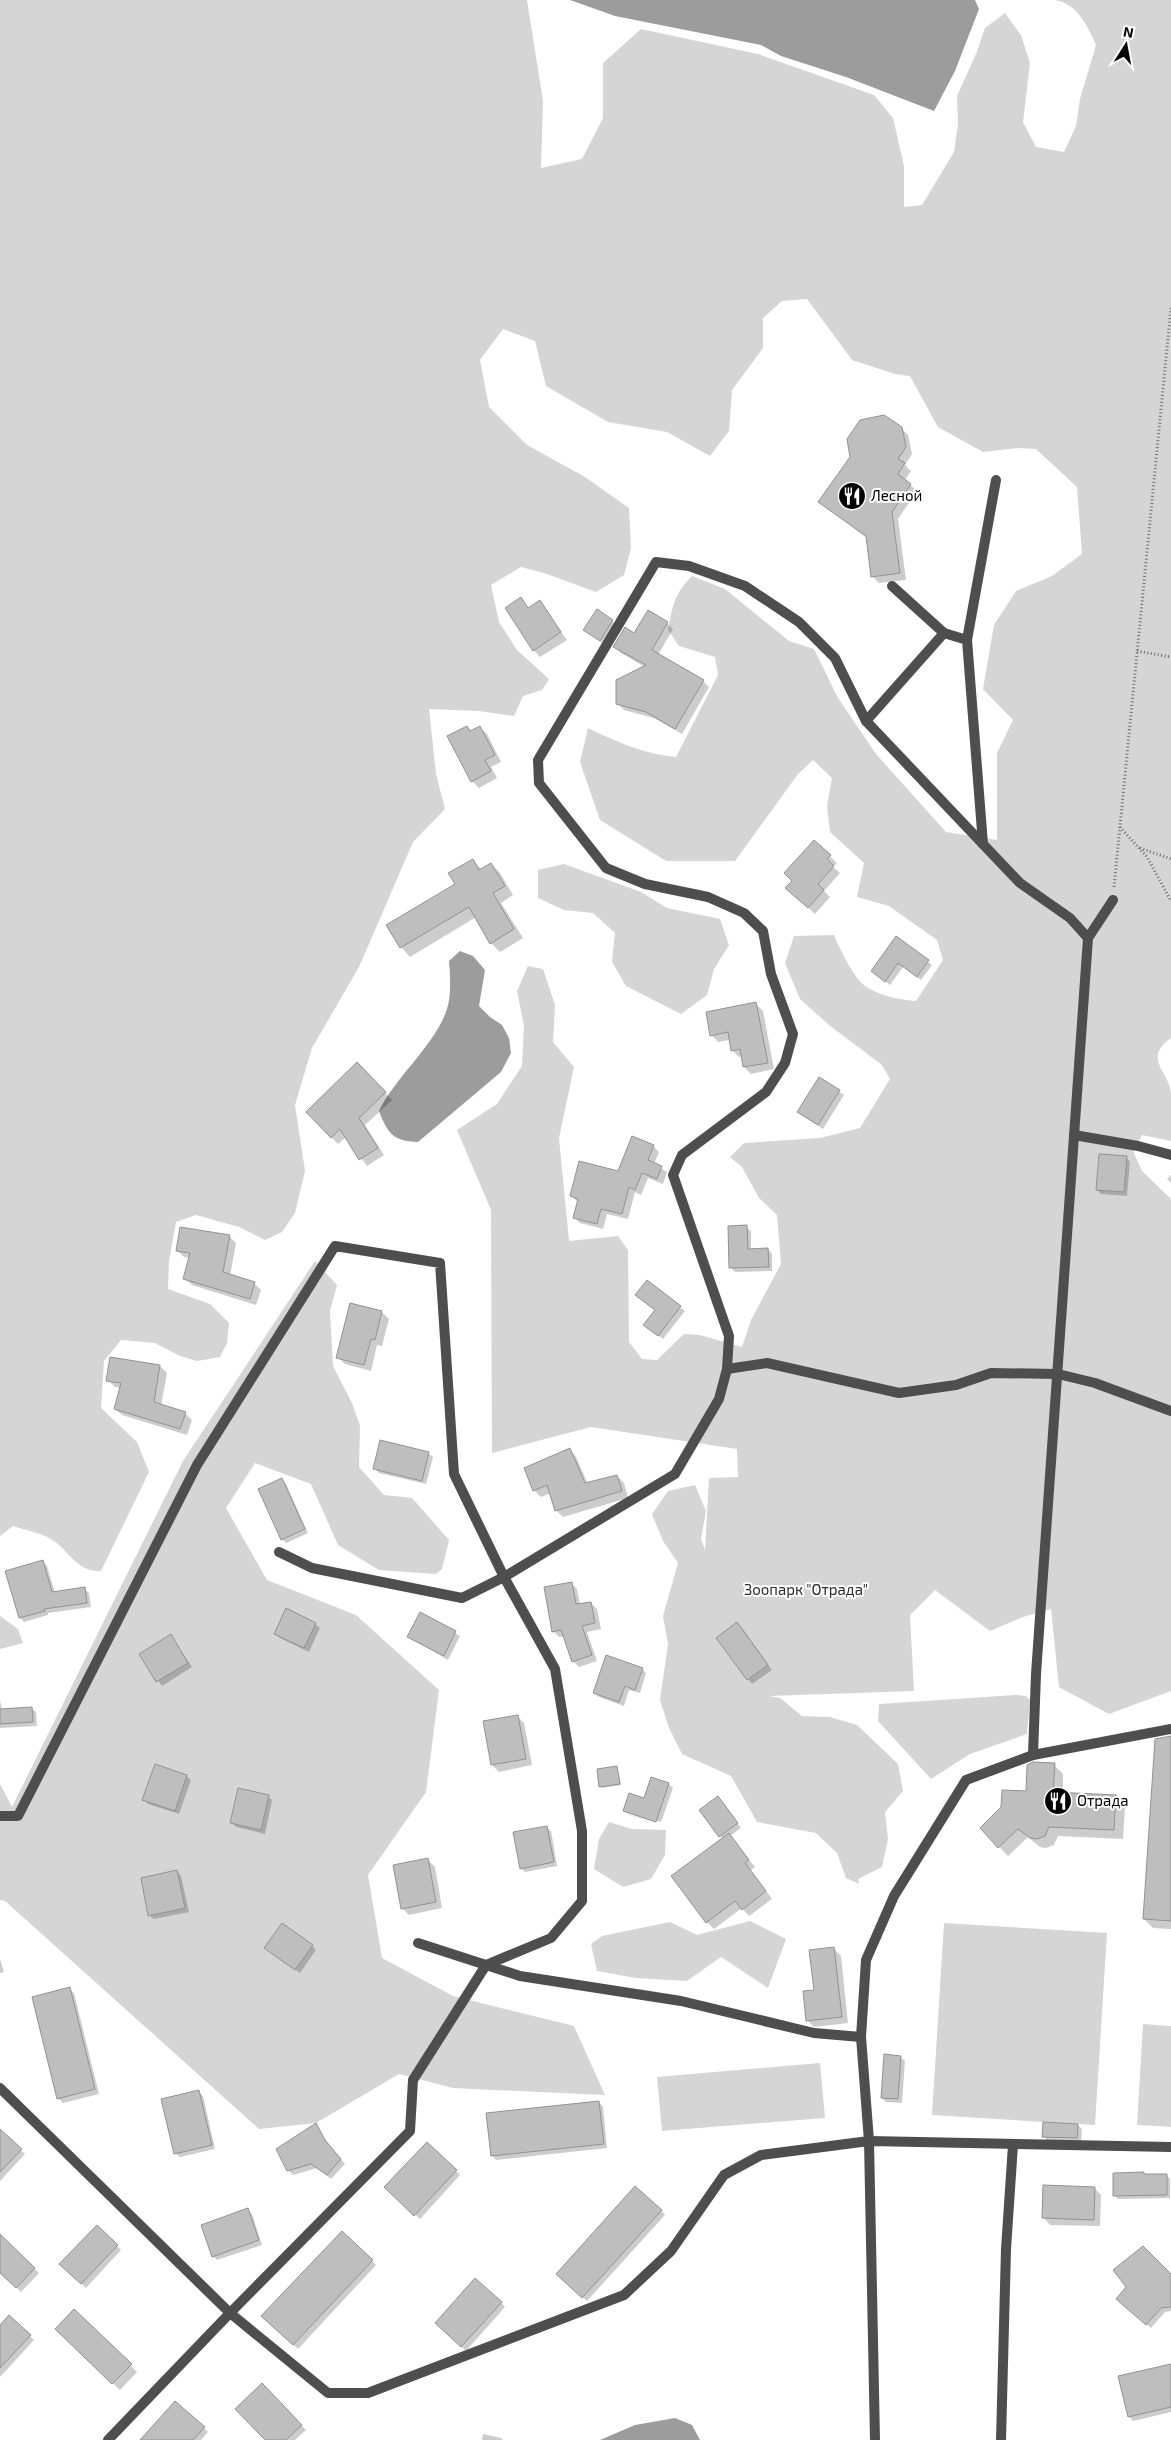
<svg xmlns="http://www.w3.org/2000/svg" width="1171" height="2440" font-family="'Exo 2',sans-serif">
  <rect width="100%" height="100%" fill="#fff"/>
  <g fill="#d5d5d5">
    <path d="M0,0H527L543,101L541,168L582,159L603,118V63L641,29L758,54L874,95L893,118L904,166V207L922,205L954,152L958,124L957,96L976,54L985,28L1005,13L1021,35L1030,63L1023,122L1036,147L1064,152L1076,126L1080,99L1096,45C1088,27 1078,4 1055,0H1171V1038C1142,1059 1169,1071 1171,1093C1171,1109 1171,1125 1171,1141L1142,1135L1133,1151L1142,1171L1171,1199V1691L1109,1714L1059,1687L1051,1609L1023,1617L990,1631L935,1590L910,1615L914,1691L769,1696L780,1698L802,1716L830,1717L857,1725L898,1764L903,1791L885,1812L888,1839L882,1867L858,1879L859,1884L846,1878L837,1853L816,1833L757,1822L731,1776L682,1754L669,1728L660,1700L668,1644L663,1616L678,1563L663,1541L652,1514L668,1491L695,1485L706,1511L701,1539L705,1550L709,1478L738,1477L737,1449L591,1427L492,1453L491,1210L457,1130L497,1104L522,1066L524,1026L517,991L528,966L543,969L555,1005L553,1042L574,1067L559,1138L569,1241L618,1236L628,1250L629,1342L642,1359L657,1360L684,1334L700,1335L742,1347L751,1320L781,1264L777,1215L759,1198L742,1167L730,1157L744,1143L820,1138L860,1128L890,1079L882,1065L829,1025L800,999L785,963L794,936L834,935C839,947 853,977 864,985C876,995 900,1000 916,1001L943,960L937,940L889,906L857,897L864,863L830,832L827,806L832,778L813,760L798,774L735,861H666L600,820L580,762L588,728C617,742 644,754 676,757L718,675L715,657L679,646L668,630C673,605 674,594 692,576L725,589L789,641L814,649L838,698L876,754L946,832L997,840V753L1013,720L983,689L994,625L1016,591L1052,576L1082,554L1077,487L1036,449L1018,448L983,452L938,427L910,376L895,374L852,360L807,299L782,301L763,318V348L732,390L729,431L710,456L667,432L608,422L546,386L535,341L503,329L480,360L489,407L527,445L585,477L629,508L631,548L624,575L596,592L544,573L521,567L491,585L499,622L517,650L549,679L542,690L523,696L514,716L479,711L429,709L436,774L445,809L413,842L359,967L312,1048L295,1105L305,1171L295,1213L282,1232L265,1240L239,1227L196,1215L176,1222L169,1261L168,1289L210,1304L229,1323L227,1343L220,1357L197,1361L180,1356L155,1343L121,1340L104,1361L101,1408L137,1442L149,1472L101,1571C77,1572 71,1553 54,1541C43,1533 25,1530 13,1526L0,1536Z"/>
    <path d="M564,864L641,892L667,908L720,919L729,945L714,969L707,995L681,1014L626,986L612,962L615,933L593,913L564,910L538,898V870Z"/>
    <path d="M315,1261L337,1285L330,1311L333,1366L352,1403L360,1426L359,1467L384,1495L412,1498L449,1540L442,1569L436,1574L379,1570L338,1545L311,1484L255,1463L226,1508L267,1580L356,1615L439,1690L426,1792L368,1875L382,1958L453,1996L574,2026L605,2095L453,2088L399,2074L316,2123L259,2129L5,1901L0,1900V1784L12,1807L183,1461Z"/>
    <path d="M0,1616L18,1629L23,1643L0,1649Z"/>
    <path d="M1016,1695L1026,1696L1030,1700L1027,1734L970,1754L931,1779L878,1721L879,1704Z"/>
    <path d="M609,1822L632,1829L666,1830L665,1855L651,1879L623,1887L594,1869L599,1839Z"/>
    <path d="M750,1921L786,1939L768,1988L721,1957L687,1981L636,1978L597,1971L591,1944L602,1936L670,1922L697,1935Z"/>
    <path d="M944,1923L1107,1933L1095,2125L932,2115Z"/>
    <path d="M1143,2024L1171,2026V2127L1137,2125Z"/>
    <path d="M820,2063L825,2118L662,2131L657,2077Z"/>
  </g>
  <g fill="#9c9c9c">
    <path d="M570,0H975L979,9L955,71L934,111L846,77L781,56L761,45L615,16Z"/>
    <path d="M460,951L473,956L485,970L479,1006L490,1017L502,1025L509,1038L511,1053L501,1072L418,1142C393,1141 388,1134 379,1111C396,1075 444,1037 449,1000C451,987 450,973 449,961Z"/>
    <path d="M675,2418L692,2425L700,2440H600L635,2425Z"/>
  </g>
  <g fill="#0003">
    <path d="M901,428L908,435L912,454L905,465L911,471L905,480L917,491L898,519L906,580L879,583L872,576L867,538L819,502Z"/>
    <path d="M521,599L529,608L539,601L567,640L540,657L534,650Z"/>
    <path d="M597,611L617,625L604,644L585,630Z"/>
    <path d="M667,623L673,629L658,655L703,681L709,687L682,734L654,718L624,710L618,704L645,667L621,653L615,647Z"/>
    <path d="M467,727L472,732L480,728L487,734L501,762L491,767L497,778L479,788L472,781Z"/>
    <path d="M814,842L837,863L833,867L840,873L824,891L830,897L815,914L794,894L793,881Z"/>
    <path d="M473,860L482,870L491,864L500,873L513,895L501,903L523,938L500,952L491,943L476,917L410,957L401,947L456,884Z"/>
    <path d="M896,938L932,965L921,980L903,967L890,985L872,971Z"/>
    <path d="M756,1004L763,1011L774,1069L751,1074L744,1067L742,1056L739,1057L732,1050L730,1040L718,1042L712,1035Z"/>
    <path d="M357,1064L392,1100L365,1125L384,1155L367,1166L346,1137L338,1144L307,1112Z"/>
    <path d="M819,1078L844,1095L823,1129L798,1112Z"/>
    <path d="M653,1146L659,1152L654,1164L667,1172L663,1184L648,1178L641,1195L635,1192L628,1219L607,1214L603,1229L580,1223L574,1217L578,1202L571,1196L619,1173Z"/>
    <path d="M1126,1157L1130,1162L1127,1196L1101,1194L1097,1190Z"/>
    <path d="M1171,1175V1183L1167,1179Z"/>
    <path d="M746,1227L751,1231V1250L768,1249L772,1254V1271L735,1272L731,1268Z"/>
    <path d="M229,1236L236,1243L230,1276L254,1283L261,1290L256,1305L192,1285L185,1279L190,1258L184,1257L177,1250Z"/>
    <path d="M647,1282L685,1311L663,1339L649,1329L656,1311Z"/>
    <path d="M351,1305L382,1312L389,1319L382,1346L377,1345L371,1371L345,1364L338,1357Z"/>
    <path d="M160,1366L167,1373L161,1406L185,1413L192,1420L187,1435L122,1415L115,1409L121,1388L115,1387L108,1380Z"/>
    <path d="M570,1450L576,1457L588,1484L617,1476L624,1483L628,1498L563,1517L556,1510L551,1493L541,1497L534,1490Z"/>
    <path d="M428,1453L433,1457L426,1484L379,1473L375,1469Z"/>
    <path d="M282,1480L286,1484L308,1533L286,1543L282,1539Z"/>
    <path d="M43,1562L47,1566L55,1593L84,1589L89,1593L91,1607L48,1613V1615L24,1622L20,1618L7,1572Z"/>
    <path d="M571,1583L577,1589L580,1605L591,1603L597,1609L601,1629L587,1632L597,1661L579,1667L573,1661L565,1636L559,1637L553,1631Z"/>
    <path d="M420,1614L460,1636L448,1660L409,1637Z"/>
    <path d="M315,1624L320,1628L309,1652L280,1638L275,1634Z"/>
    <path d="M742,1628L772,1670L752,1684L718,1638Z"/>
    <path d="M171,1636L192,1667L162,1686L140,1654Z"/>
    <path d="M642,1669L646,1673L640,1693L629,1690L624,1706L599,1697L594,1693Z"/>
    <path d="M0,1700L2,1710L31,1708L36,1712L37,1726L0,1728Z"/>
    <path d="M517,1716L524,1723L532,1765L499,1772L492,1765Z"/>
    <path d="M1171,1737V1929L1153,1928L1144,1919Z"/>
    <path d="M1054,1765L1063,1774V1794L1115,1796L1125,1806L1123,1839L1058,1836L1054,1845L1046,1848L1040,1847L1028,1837L1008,1856L981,1828L1027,1792Z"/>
    <path d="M617,1767L621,1785L602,1788L600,1786Z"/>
    <path d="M187,1776L191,1780L179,1814L148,1804L143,1799Z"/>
    <path d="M669,1784L673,1788L661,1822L628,1811V1814L660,1825L629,1815L625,1810Z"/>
    <path d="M268,1796L272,1800L265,1834L236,1827L232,1823Z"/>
    <path d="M722,1802L741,1828L730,1836L755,1867L751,1870L772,1899L749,1916L742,1908L714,1929L707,1922L723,1839L720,1836Z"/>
    <path d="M546,1827L551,1831L557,1866L525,1872L521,1868Z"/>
    <path d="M428,1860L435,1867L442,1908L409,1915L402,1908Z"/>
    <path d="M177,1871L181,1876L189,1912L154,1919L149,1915Z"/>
    <path d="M312,1946L316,1950L300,1973L270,1952Z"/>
    <path d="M834,1949L841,1956L848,2023L814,2027L807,2020L815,1991Z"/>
    <path d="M0,1959L4,1972L0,1973Z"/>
    <path d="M69,1989L74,1993L99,2094L63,2103L58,2098Z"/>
    <path d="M900,2057L905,2061L902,2103L886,2102L882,2098Z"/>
    <path d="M198,2091L203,2096L215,2149L180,2157L175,2153Z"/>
    <path d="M599,2102L603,2107L607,2148L496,2160L492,2155Z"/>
    <path d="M316,2125L329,2146L345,2164L331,2179L317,2168L293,2175L288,2170Z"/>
    <path d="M1078,2125L1082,2129L1081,2142L1048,2141L1043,2136Z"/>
    <path d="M0,2131L25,2154L0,2181Z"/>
    <path d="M427,2143L460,2175L420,2219L386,2187Z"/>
    <path d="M1166,2175L1170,2179V2198L1118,2199L1115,2196Z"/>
    <path d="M1094,2188L1101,2195L1100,2226L1050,2225L1044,2218Z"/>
    <path d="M247,2210L252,2214L262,2245L217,2260L213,2256Z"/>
    <path d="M661,2210L665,2215L587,2301L562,2279Z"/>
    <path d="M97,2226L121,2250L86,2288L61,2264Z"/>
    <path d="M342,2233L376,2265L298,2349L263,2316Z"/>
    <path d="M0,2236L39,2273L21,2292L0,2272Z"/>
    <path d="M1171,2275V2311L1165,2312L1151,2328L1122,2303Z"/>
    <path d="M501,2302L505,2307L466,2351L441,2327Z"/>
    <path d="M74,2311L137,2372L120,2390L57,2329Z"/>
    <path d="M9,2317L34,2340L0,2377V2327Z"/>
    <path d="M1171,2365V2412L1133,2421L1129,2416Z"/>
    <path d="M262,2384L306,2430L295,2440H267Z"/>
    <path d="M204,2428L208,2432L201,2440H142Z"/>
    <path d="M483,2434L501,2438L503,2440H482Z"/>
  </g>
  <g fill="#bebebe" stroke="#929292">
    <path d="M884,415L902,427L906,447L898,459L905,463L898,474L911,484L892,512L900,573L871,577L866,536L818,502L850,457L847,439L860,420Z"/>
    <path d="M521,597L528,608L540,600L561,632L533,651L505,608Z"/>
    <path d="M597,609L613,620L600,641L583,630Z"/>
    <path d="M648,610L668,622L652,650L704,680L675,729L646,712L616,704V680L646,665L613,647L625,627L634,633Z"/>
    <path d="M467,726L470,731L480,726L495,755L485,760L491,771L471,782L447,736Z"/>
    <path d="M814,840L831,855L827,859L834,866L818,884L824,890L808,908L785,888L792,881L784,873Z"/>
    <path d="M473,859L479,870L491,863L505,886L493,893L514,929L490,944L469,907L400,948L386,925L455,884L448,873Z"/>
    <path d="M896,936L929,960L917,977L898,963L885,982L871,971Z"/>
    <path d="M756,1002L768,1063L743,1067L740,1049L731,1051L728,1032L710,1036L706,1012Z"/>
    <path d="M357,1062L386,1092L359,1118L378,1148L359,1160L340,1129L331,1138L306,1112Z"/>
    <path d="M819,1077L840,1090L818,1125L797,1112Z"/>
    <path d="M632,1136L654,1145L648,1160L662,1166L657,1179L642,1173L635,1190L629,1187L622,1214L601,1209L597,1224L573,1218L578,1199L570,1196L579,1161L618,1171Z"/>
    <path d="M1099,1154L1127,1156L1124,1192L1096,1190Z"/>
    <path d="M747,1225L748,1249L768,1248L769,1267L729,1268L728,1226Z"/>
    <path d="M180,1227L230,1235L223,1272L255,1282L250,1299L183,1279L190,1253L176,1251Z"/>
    <path d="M647,1280L681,1306L658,1336L643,1325L655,1310L635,1295Z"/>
    <path d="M350,1303L382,1311L375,1340L371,1339L364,1365L336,1358Z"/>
    <path d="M110,1357L160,1365L154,1402L186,1412L180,1429L114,1409L121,1383L106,1381Z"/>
    <path d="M380,1440L429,1452L422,1481L373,1469Z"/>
    <path d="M570,1448L585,1483L617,1475L622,1491L555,1511L547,1485L533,1491L524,1468Z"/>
    <path d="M282,1478L305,1529L281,1540L258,1489Z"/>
    <path d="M43,1560L52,1592L85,1587L87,1603L44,1609L45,1611L19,1618L5,1571Z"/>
    <path d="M572,1582L576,1604L591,1602L595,1623L582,1626L592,1655L572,1662L561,1630L552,1632L544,1587Z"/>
    <path d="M286,1608L316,1623L304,1648L274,1634Z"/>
    <path d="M420,1612L456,1631L444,1656L407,1637Z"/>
    <path d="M737,1622L768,1665L747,1680L716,1638Z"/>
    <path d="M171,1634L188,1663L156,1682L139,1654Z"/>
    <path d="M606,1655L643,1668L635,1690L625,1686L619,1702L593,1693Z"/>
    <path d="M32,1707L33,1722L0,1724V1709Z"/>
    <path d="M518,1715L526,1759L491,1765L483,1721Z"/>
    <path d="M1171,1736V1921L1143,1919L1155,1739Z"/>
    <path d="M1033,1762L1055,1763L1053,1792L1116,1795L1114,1830L1049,1827L1045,1836L1037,1839L1030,1838L1018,1829L998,1848L980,1828L1001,1807L1002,1790L1026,1791L1027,1765Z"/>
    <path d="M155,1764L187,1775L175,1811L142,1800Z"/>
    <path d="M617,1766L620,1784L599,1787L597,1769Z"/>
    <path d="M651,1777L669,1783L656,1822L623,1811L629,1793L644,1798Z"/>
    <path d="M238,1788L269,1795L261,1830L230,1823Z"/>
    <path d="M718,1796L738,1823L719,1837L699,1810Z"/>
    <path d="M547,1826L554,1862L520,1869L513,1832Z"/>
    <path d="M729,1833L749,1860L745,1863L766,1891L742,1910L735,1901L706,1923L671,1876Z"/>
    <path d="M428,1858L436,1902L401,1909L393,1865Z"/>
    <path d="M177,1870L185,1908L148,1916L141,1878Z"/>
    <path d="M282,1923L313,1945L295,1970L264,1948Z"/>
    <path d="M834,1947L842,2017L806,2021L803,1991L814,1990L809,1950Z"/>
    <path d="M70,1987L95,2089L57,2099L32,1997Z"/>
    <path d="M884,2054L901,2056L898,2099L881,2098Z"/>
    <path d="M199,2090L212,2145L174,2154L161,2099Z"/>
    <path d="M599,2101L604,2144L491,2156L486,2113Z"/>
    <path d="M1043,2122L1078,2124L1077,2138L1042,2137Z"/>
    <path d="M316,2123L325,2140L341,2159L327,2175L311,2164L287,2171L276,2149Z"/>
    <path d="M0,2129L22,2149L0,2172Z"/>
    <path d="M427,2142L457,2170L414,2216L384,2187Z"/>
    <path d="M1144,2172V2174H1167V2195L1113,2196V2173Z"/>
    <path d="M1043,2185L1095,2187L1094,2220L1042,2218Z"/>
    <path d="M635,2186L662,2210L582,2298L556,2274Z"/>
    <path d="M248,2208L259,2240L212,2257L201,2225Z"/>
    <path d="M97,2225L118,2245L81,2284L59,2264Z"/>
    <path d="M342,2231L373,2260L293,2345L261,2316Z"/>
    <path d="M0,2234L35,2268L16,2288L0,2273Z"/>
    <path d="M1143,2246L1171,2274V2307L1161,2308L1146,2325L1116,2299L1126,2287L1113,2270Z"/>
    <path d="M475,2278L502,2302L461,2347L435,2323Z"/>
    <path d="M74,2309L132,2364L112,2384L55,2329Z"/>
    <path d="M9,2315L31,2335L0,2368V2325Z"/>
    <path d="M1171,2364V2407L1128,2417L1118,2376Z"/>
    <path d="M262,2383L302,2425L286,2440H265L235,2409Z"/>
    <path d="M175,2401L205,2427L193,2440H140Z"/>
  </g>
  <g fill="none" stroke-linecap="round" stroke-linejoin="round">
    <g stroke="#707070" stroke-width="3" stroke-dasharray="1 2.5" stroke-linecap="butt">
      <path d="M1137,651L1171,657"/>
      <path d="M1120,827L1147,857L1171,901"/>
      <path d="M1140,848L1171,859"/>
      <path d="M1114,887L1171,308"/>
    </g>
    <g stroke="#4e4e4e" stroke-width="10">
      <path d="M944,633L967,640L983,844"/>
      <path d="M967,640L996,480"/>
      <path d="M866,721L944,633L892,586"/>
      <path d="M1074,1135L1138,1146L1171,1155"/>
      <path d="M727,1369L767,1363L899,1393L956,1385L991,1373L1058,1374L1095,1383L1171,1411"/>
      <path d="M279,1552L312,1568L462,1598L504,1577L675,1474L719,1399L727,1369L729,1336L673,1175L682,1155L766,1092L785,1063L793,1034L771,974L763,931L744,913L708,897L645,884L606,868L539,783L538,760L656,562L689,566L745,586L799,622L835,658L866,721L1020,883L1070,918L1088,938"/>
      <path d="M1033,1755L1036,1674L1088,938L1113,900"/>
      <path d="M0,1816H18L197,1465L335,1246L440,1263L454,1474L504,1577L555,1669L582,1831V1901L551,1938L486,1965L413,2080L410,2131L230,2313L108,2440"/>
      <path d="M418,1943L520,1976L681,2001L814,2033L861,2037"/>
      <path d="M0,2088L230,2313L328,2393H368L624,2295L671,2251L724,2175L761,2155L869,2141L861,2037L866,1960L894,1896L966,1780L1033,1755L1171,1729"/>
      <path d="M1001,2440L1006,2249L1013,2145"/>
    </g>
    <path stroke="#4e4e4e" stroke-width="10" d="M875,2440L869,2141L1171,2147"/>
  </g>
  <defs>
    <g id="restaurant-disc" transform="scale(1.4375)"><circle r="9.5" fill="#000" stroke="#fff"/><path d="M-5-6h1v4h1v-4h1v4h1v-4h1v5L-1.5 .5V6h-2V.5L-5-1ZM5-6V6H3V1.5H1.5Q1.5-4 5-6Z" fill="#fff"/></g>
  </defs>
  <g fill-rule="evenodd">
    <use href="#restaurant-disc" x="852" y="496"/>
    <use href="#restaurant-disc" x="1058" y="1801"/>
  </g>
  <g text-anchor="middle" stroke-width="4" stroke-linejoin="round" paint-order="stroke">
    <g font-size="15" fill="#000" stroke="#fff" text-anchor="start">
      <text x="871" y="501">Лесной</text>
      <text x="1077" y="1806">Отрада</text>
    </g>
    <g font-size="15" fill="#2c2c2c" stroke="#fff">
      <text x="806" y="1595">Зоопарк "Отрада"</text>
    </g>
  </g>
  <g transform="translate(1126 45) rotate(11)" stroke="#ffffff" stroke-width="4" paint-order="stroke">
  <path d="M0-4L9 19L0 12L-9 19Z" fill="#000000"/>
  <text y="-8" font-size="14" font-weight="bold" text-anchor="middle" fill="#000000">N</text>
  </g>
</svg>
